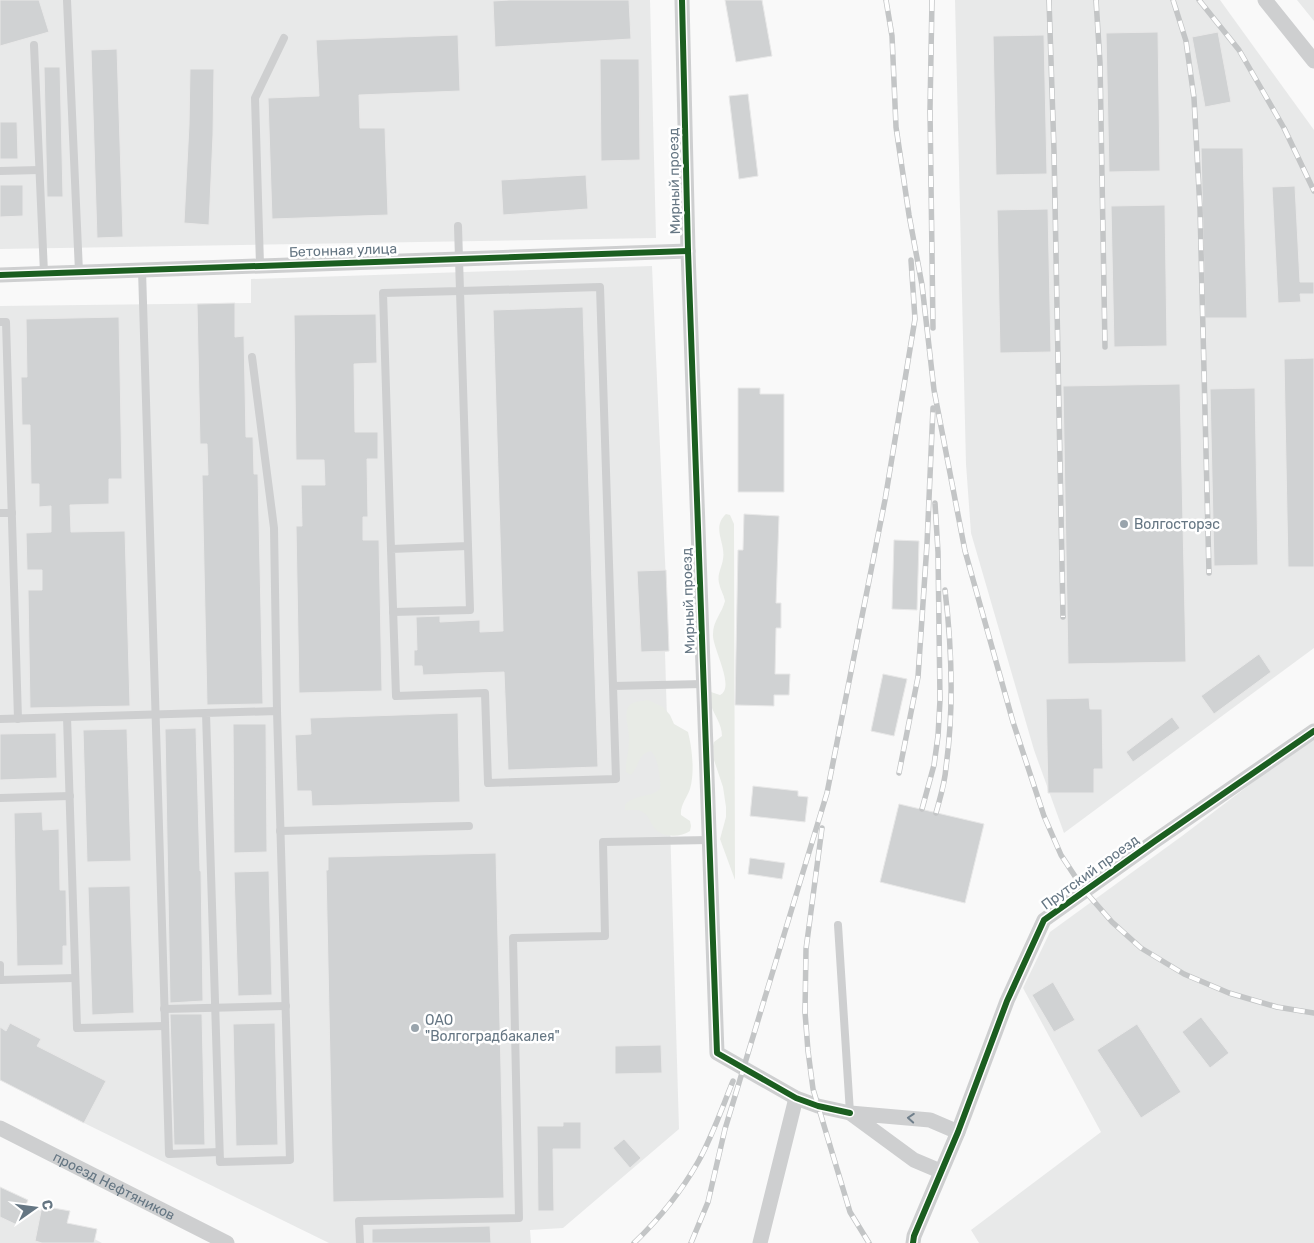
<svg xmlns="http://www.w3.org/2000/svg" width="1314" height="1243" font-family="Rubik,sans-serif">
  <rect width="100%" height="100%" fill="#f9f9f9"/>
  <g fill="#e8e9e9">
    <path d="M0,0H650L656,238L0,249Z"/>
    <path d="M955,0H1220L1314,130V648L1064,833L1034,750L971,533L966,464Z"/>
    <path d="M1297,0H1314V21Z"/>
    <path d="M652,266L669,651L665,652L679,1129L563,1228L530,1230L531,1243H329L84,1123L0,1080V306L251,303V279Z"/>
    <path d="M1314,736V1243H979L971,1230L1101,1132L1023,988L1050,932L1182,836Z"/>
    <path d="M0,1190L102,1243H0Z"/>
  </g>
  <g fill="#e8ebe6">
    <path d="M726,514L730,515L734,524L735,880L720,839L726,817V807L723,787L714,760L713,746L714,742L722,736C722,724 714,715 711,705C711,701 711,696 711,692L720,695C736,687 712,648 713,634C713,621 722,613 725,601C724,595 720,589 719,583C717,574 722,567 723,559C726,543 711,528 726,514Z"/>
    <path d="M648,700L663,707L670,715L674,724L688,732C692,748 695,772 690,789C687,798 680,805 681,815L690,821L691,826L690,831C680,838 660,838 653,826C650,822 649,816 644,813C639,808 631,811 625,810V805C634,794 650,798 660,789C661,780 658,757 651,751C638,753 639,767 631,775L626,772C625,760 630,749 629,737C629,728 623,714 629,706C633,701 642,701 648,700Z"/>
  </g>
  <g fill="#d0d2d3" stroke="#e8e8e8">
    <path d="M0,0H39L49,32L0,46Z"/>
    <path d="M510,0H629L631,39L495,47L493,1Z"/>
    <path d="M725,0H762L772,56L736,62Z"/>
    <path d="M1158,32L1160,171L1109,172L1106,33Z"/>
    <path d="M1218,32L1231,102L1205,107L1192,37Z"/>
    <path d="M458,35L460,91L359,95L360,128H385L388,215L272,219L268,98L319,96L316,40Z"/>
    <path d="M1044,35L1047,174L996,175L993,36Z"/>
    <path d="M117,49L123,237L97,238L91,50Z"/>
    <path d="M600,59H639L640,160L601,161Z"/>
    <path d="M44,67H60L63,197H47Z"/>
    <path d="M190,69H214L213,135L209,225L184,223L189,125Z"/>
    <path d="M748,94L758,176L739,179L729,96Z"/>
    <path d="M0,122H17L18,159H0Z"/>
    <path d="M1201,148H1243L1247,318H1205Z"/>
    <path d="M586,175L588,209L503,215L501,180Z"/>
    <path d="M0,185H23V216L0,217Z"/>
    <path d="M1295,186L1300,282H1314V294H1300L1301,302L1278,303L1272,187Z"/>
    <path d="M1165,205L1167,346L1114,347L1111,206Z"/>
    <path d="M1048,209L1051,352L1000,353L997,210Z"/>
    <path d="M235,303V337L244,336L246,437H253L254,474H258L263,704L207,705L202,475H208L207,444H200L197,304Z"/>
    <path d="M583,307L598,767L508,770L504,672L423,675L422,666H414V650H417L416,617L440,616V622L480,620V632L503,631L493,310Z"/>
    <path d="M376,314L377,363L354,364L355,432H378V459H367L368,517H363V540H379L382,691L299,693L296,526H302L301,485H325L324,460H296L294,315Z"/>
    <path d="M119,317L122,479H109V504L70,505L71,532L125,531L130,706L30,708L28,590H42V570H27L26,533L51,532V506L39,507V484H31L30,425H22L21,377H27L26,319Z"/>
    <path d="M1314,358V567H1288L1284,359Z"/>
    <path d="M1180,384L1186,662L1068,664L1063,386Z"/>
    <path d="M738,388H760V394H784V492H738Z"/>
    <path d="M1255,388L1258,565L1214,566L1210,389Z"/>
    <path d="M744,514L779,516L776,603H781V628H776L775,674H790L789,695H774V706L735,705L738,550H743Z"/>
    <path d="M894,540L919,541L917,610L892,609Z"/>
    <path d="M666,570L669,651L641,652L637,571Z"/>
    <path d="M1259,654L1271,672L1214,714L1201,696Z"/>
    <path d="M883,674L907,679L894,736L871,731Z"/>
    <path d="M1089,698L1090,709H1102L1103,769H1094V793H1048L1046,699Z"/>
    <path d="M458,713L460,802L312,806L311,791H297L295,735L311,734L310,718Z"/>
    <path d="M1172,717L1180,728L1133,762L1126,752Z"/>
    <path d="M233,724H266L267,852L234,853Z"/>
    <path d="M196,728L200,871H201L203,1001L170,1003L165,729Z"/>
    <path d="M127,729L131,861L87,862L83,730Z"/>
    <path d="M56,733L57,778L0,780V734Z"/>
    <path d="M753,786L798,791V796L808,797L805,822L750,816Z"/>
    <path d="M899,804L984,824L965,903L880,882Z"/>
    <path d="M42,812L43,830L59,829L60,890H66L67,946H63V965L17,966L14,813Z"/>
    <path d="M496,853L504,1198L333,1202L326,870H328V857Z"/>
    <path d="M750,858L785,863L782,879L748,874Z"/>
    <path d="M269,871L272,995L238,996L234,872Z"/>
    <path d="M130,886L134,1013L92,1015L88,887Z"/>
    <path d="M1053,982L1075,1020L1054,1032L1032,995Z"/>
    <path d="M170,1014H202L205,1145H174Z"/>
    <path d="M1201,1017L1229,1053L1210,1068L1182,1032Z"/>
    <path d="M10,1023L41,1039L37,1046L106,1081L84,1123L0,1080V1027L6,1031Z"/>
    <path d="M275,1023L278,1145L236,1146L233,1024Z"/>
    <path d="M1137,1024L1181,1092L1141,1118L1097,1050Z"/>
    <path d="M661,1045L662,1073L615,1074V1046Z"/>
    <path d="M563,1122H581V1149H553L554,1211H538L537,1126H563Z"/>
    <path d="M624,1139L641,1158L630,1168L613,1148Z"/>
    <path d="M0,1187L28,1200L17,1225L0,1217Z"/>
    <path d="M42,1206L70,1211L67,1223L97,1229L94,1243H42L35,1241Z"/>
    <path d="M490,1226L491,1243H372V1229Z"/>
  </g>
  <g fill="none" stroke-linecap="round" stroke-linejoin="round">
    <g stroke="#cecfd0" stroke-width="8">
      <path d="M67,0L79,272"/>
      <path d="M34,45L44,273"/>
      <path d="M0,171L39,170"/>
      <path d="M260,265L255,98L284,38"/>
      <path d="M142,270L169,1154L219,1152"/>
      <path d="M0,322H6L18,719"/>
      <path d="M252,357L274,528L277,711"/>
      <path d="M0,513H12"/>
      <path d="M391,549L383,293L460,291L458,226"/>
      <path d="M393,612L470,610L468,546"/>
      <path d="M613,686L616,779L488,783L485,693L396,696L391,549L468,546L460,291L600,287L613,686L703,684"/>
      <path d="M67,717L77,1028L165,1026"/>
      <path d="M0,719L277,711L290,1160L220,1162L206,713"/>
      <path d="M0,798L70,796"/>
      <path d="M280,831L469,826"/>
      <path d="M838,925L850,1113"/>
      <path d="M0,965V980"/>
      <path d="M0,980L75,978"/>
      <path d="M164,1009L286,1006"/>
      <path d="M360,1243L359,1221L519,1218L513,938L605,936L603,842L709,840"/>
    </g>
    <g stroke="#cecfd0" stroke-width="15">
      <path d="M682,0L688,251L717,1053L796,1098L818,1106L850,1113"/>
      <path d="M1265,0L1314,61"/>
      <path d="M0,275L688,251"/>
      <path id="s1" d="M0,1128L227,1243"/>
      <path d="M940,1171L914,1160L850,1113L930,1120L958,1132"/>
      <path d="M760,1243L796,1098"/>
      <path d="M913,1243L914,1236L958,1132L1007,1001L1044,920L1155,841L1314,731"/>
    </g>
    <g stroke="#c3c5c6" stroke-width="5.5">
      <g id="rail">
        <path d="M886,0L892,36L896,127L909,215L922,285L934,390L965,551L1013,722L1044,816L1061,855L1084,890L1112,922L1141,948L1184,974L1229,993L1277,1007L1314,1013"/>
        <path d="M932,0L930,109L933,328"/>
        <path d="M1049,0L1054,151L1063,617"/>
        <path d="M1096,0L1100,63L1105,347"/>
        <path d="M1173,0L1186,41L1194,98L1200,209L1209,573"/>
        <path d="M1199,0L1239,50L1284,128L1314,191"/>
        <path d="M899,773L918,677L927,544L933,408"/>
        <path d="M922,809L934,765L938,736L940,700L938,552L935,503"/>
        <path d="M936,813C940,798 945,783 946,767C954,709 952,649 945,590"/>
        <path d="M822,828L806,949L805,1012L808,1051L813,1089L850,1212L869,1243"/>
        <path d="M634,1243C659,1219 681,1192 698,1162C712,1137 722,1108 733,1081"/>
        <path d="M691,1243L708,1202L725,1129L827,793L885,500L915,319L911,260"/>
      </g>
    </g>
    <use href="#rail" stroke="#fff" stroke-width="4" stroke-dasharray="11" stroke-linecap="butt"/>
    <g stroke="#fff" stroke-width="9">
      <g id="cycleway">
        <path d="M682,0L688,251L717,1053L796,1098L818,1106L850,1113"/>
        <path d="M0,275L688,251"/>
        <path d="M913,1243L914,1236L958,1132L1007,1001L1044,920L1155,841L1314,731"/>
      </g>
    </g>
    <use href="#cycleway" stroke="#1b5e20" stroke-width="6"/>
  </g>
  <defs><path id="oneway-chevron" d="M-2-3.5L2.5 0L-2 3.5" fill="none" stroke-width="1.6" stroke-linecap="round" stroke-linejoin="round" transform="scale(1.25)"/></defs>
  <use stroke="#707f8b" href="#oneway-chevron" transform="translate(911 1118) rotate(-176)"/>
  <g fill="#99a4ac" stroke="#fff" stroke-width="2">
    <circle cx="1124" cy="524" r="5"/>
    <circle cx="415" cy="1028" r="5"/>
  </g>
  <g text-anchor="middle" stroke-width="5" stroke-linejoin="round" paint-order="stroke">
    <g font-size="14" fill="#657683" stroke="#fff">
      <text transform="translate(674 181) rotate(-91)" y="5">Мирный проезд</text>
      <text transform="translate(343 250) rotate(-2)" y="5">Бетонная улица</text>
      <text transform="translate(688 601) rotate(-92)" y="5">Мирный проезд</text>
      <text transform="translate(1090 872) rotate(-36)" y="5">Прутский проезд</text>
      <text dy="5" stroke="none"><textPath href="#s1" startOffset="128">проезд Нефтяников</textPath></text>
    </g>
    <g font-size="14" fill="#657683" stroke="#fff" text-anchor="start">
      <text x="1134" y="529">Волгосторэс</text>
      <text x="425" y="1025">ОАО<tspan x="425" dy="16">"Волгоградбакалея"</tspan></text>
    </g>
  </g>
  <g transform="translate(35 1208) rotate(76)" stroke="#ffffff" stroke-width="4" paint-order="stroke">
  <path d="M0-4L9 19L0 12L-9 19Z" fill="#657683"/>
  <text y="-8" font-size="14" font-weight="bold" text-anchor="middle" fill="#657683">С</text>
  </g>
</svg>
